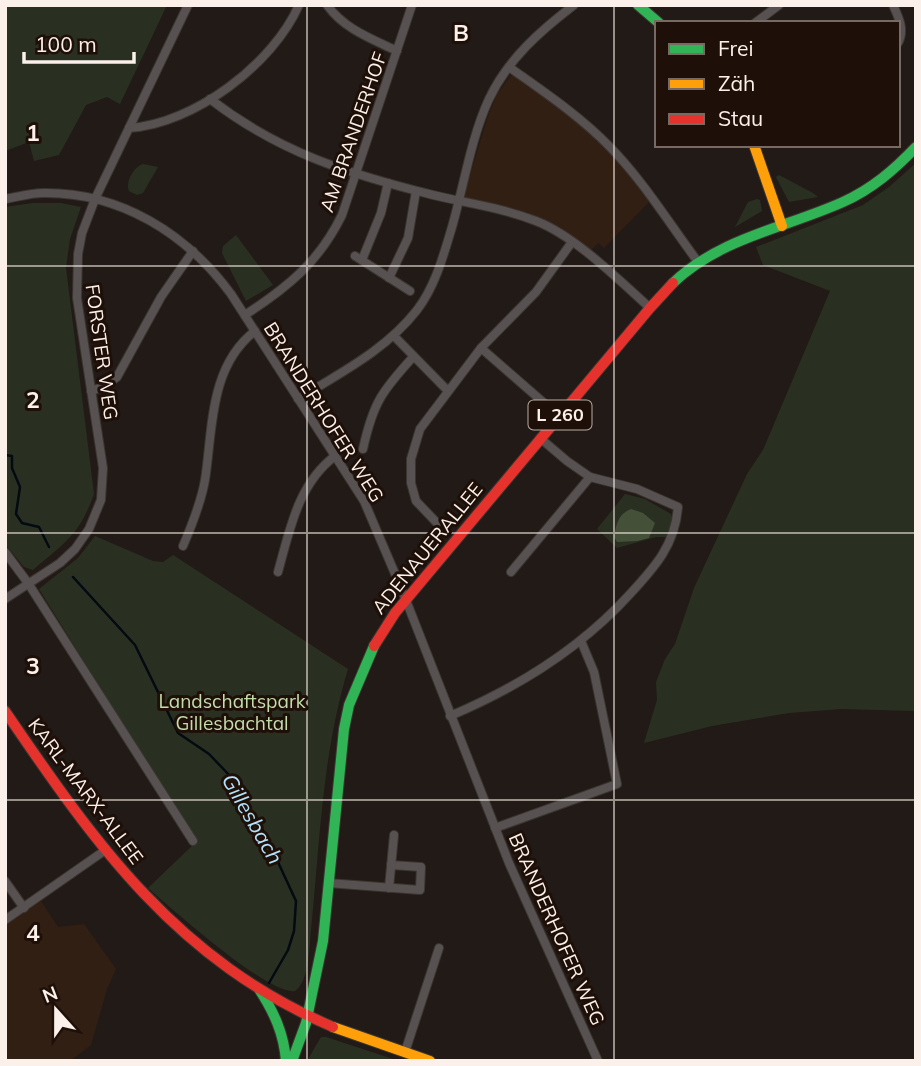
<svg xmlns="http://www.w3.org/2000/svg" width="921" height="1066" font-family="Mulish,sans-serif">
  <rect width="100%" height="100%" fill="#221a16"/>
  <g fill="#321f13">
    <path d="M511,75L542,94L601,142L650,201L604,248L598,243L590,251L562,231L535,216L463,199L487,119L496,96Z"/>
    <path d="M41,901L58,927L84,924L116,969L107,989L91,1045L70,1061H5V925Z"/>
  </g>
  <g fill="#2a3021">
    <path d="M5,5H167L120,104L107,97L86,105L59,155L34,161L29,142L5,151Z"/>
    <path d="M916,163V711L841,709L789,713L712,726L644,743L657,700L656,682L665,659L675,644L694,588L747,474L763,450L830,291L763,265L756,247L863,205L889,187Z"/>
    <path d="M143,164L158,167L143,193L137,195L129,191C125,181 134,167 143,164Z"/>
    <path d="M779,175L813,193L818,197L789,202L776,177Z"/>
    <path d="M757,199L760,200L762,211L735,227L748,202Z"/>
    <path d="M33,203H61L81,207L70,239L66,268L94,494C79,536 65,542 33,570L24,567L5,544V207Z"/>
    <path d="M236,235L273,285L246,301L222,253L223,246Z"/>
    <path d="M625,494L645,499L671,514L672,518L668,537H656L617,548L597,529Z"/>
    <path d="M95,536L153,561L163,562L173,555L348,669C322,756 320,840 311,930C309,948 310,980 295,991C269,996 171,908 148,888L196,842L39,589L78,558Z"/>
    <path d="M321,1037H326L393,1059L307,1061Z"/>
  </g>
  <path fill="#455039" d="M631,509L643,513L655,523L649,538L637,541L617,542L614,537C616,525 618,514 631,509Z"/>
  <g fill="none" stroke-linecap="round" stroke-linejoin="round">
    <g stroke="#030a11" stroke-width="2.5">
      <path d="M5,455L12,456V468L20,487L16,514L22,523L39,527L49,547"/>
      <path d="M73,577L135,645L178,733L209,754L232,778L265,834L296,901L294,931L288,950L269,983"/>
    </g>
    <g stroke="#3b3530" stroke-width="10">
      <g id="street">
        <path d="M327,5C344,29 372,39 397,51"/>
        <path d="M893,5C899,18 905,30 898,43"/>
        <path d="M755,23L779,5"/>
        <path d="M509,67C544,92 580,116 610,147C644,182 669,223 698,262"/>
        <path d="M210,99C280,153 349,174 433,195C467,203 503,208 536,221C575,236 619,280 650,308"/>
        <path d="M129,128C194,124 273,64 299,5"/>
        <path d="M5,199C18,197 30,193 43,193C120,192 186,233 231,294L364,501L402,590L509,863L598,1061"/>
        <path d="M355,256L410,291"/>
        <path d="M362,260L381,213L388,183"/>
        <path d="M389,278L408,238L416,191"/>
        <path d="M245,315C288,287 319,262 342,215L412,5"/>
        <path d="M394,336L448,391"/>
        <path d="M481,348L559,416"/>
        <path d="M91,391L105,386L117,377L161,297L193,251"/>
        <path d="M298,399C340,373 386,350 417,310C435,287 444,254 452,227C464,185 471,138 489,99C508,59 540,31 574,5"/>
        <path d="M363,449C373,403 382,391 413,357"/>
        <path d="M437,523L416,501L411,483V459L420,429L481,348L536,292L572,242"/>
        <path d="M183,546C192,525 201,503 205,480C213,428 209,367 255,331"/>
        <path d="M5,552L28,583L193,841"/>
        <path d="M278,572C290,529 298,484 335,456"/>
        <path d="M511,572L590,477"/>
        <path d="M5,599L60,563L75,549L89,529L101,500L103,468L77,298L78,254L82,233L95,199L188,5"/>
        <path d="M450,716C519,687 580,649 630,594C655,567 675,545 678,507L637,489L590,477L567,461L540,438"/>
        <path d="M495,828L617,784L594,672L581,641"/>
        <path d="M5,881L24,908"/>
        <path d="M328,883L420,890L421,867L391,865"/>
        <path d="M389,888L394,835"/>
        <path d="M5,920L104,851"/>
        <path d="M405,1052L439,948"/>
      </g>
    </g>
    <g stroke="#3b3530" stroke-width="12">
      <g id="fast">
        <path d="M638,5L659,23"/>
        <path d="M673,283C720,238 785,228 843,202C872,189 894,170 916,147"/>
        <path d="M259,989C274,1012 284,1034 286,1061"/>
        <path d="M292,1061L306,1023L323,941L344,729L349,705L374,646"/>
      </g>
    </g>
    <g stroke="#3b3530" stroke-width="12">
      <g id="slow">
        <path d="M754,145L782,226"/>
        <path d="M333,1027L430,1061"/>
      </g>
    </g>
    <g stroke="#3b3530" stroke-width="12">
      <g id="jam">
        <path d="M374,646L395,613L650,308L673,283"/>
        <path d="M5,711C97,846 177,960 333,1027"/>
      </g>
    </g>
    <use href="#street" stroke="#575251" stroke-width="8"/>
    <use href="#fast" stroke="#30b455" stroke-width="10"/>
    <use href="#slow" stroke="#ff9f0a" stroke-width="10"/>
    <use href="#jam" stroke="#e5322d" stroke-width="10"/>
  </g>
  <path fill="none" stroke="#fbf0ea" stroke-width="2" stroke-opacity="0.55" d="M307,5V1061M614,5V1061M5,266H916M5,533H916M5,800H916"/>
  <g text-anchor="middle" stroke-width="6" stroke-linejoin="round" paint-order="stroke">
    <rect fill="#1e1008" stroke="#b9ada6" stroke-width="2" x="528.5" y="400.5" width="63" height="29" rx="5"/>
    <g font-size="18" font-weight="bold" fill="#fbf0ea">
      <text x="560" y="421">L 260</text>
    </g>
    <g font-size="19" fill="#fbf0ea" stroke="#1e1008">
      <text transform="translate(353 132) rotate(-71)" y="7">AM BRANDERHOF</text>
      <text transform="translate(102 352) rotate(82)" y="7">FORSTER WEG</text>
      <text transform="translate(324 412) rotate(58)" y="7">BRANDERHOFER WEG</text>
      <text transform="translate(427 548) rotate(-51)" y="7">ADENAUERALLEE</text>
      <text transform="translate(86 791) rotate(53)" y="7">KARL-MARX-ALLEE</text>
      <text transform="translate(557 929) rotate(66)" y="7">BRANDERHOFER WEG</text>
    </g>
    <g font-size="19" fill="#c3ddab" stroke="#1e1008">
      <text x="232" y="708">Landschaftspark<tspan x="232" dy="22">Gillesbachtal</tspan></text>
    </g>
    <g font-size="21" font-style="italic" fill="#b4e2fa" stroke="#1e1008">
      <text transform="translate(252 819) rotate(60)" y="7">Gillesbach</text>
    </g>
  </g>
  <g font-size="23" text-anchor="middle" font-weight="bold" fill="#fbf0ea" stroke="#1e1008" stroke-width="6" stroke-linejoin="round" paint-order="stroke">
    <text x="461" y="41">B</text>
    <text x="33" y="141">1</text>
    <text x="33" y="408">2</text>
    <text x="33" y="674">3</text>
    <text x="33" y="941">4</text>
  </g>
  <rect width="921" height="1066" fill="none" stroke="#fbf0ea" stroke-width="14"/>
  <rect x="655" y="21" width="245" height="126" fill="#1e1008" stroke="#766a62" stroke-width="2"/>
  <rect x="669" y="44" width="35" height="10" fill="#30b455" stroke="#766a62" stroke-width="2"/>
  <text x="718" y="56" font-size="21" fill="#fbf0ea">Frei</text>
  <rect x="669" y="79" width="35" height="10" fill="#ff9f0a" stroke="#766a62" stroke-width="2"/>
  <text x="718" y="91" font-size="21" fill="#fbf0ea">Zäh</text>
  <rect x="669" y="114" width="35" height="10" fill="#e5322d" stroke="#766a62" stroke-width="2"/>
  <text x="718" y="126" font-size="21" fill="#fbf0ea">Stau</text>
  <g transform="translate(56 1010) rotate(339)" stroke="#1e1008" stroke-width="5" paint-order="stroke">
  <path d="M0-5L12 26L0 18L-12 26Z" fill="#fbf0ea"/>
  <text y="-10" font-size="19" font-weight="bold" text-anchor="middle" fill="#fbf0ea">N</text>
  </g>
  <path d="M24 52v10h110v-10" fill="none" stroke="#fbf0ea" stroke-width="3.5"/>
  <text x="35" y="52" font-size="21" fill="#fbf0ea" stroke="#1e1008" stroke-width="5" paint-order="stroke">100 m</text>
</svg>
